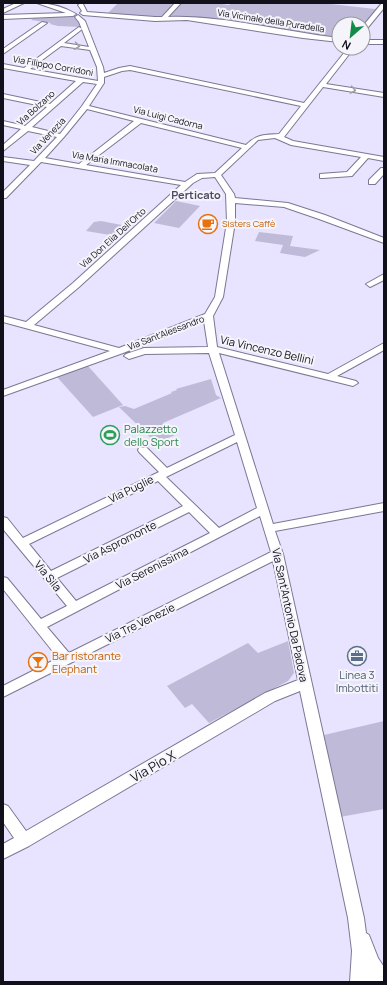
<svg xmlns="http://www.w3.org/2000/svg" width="387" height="985" font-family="Manrope,sans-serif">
  <rect width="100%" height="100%" fill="#e8e3fe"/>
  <g fill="#c0bad9">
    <path d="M118,3H215L229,5L231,3H322L375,9L382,3H384V11L376,10L363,25V24H339V38L308,36L188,17L150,18L108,13Z"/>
    <path d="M73,16L77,18L81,27L58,26L50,24L51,23L31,20L35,17Z"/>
    <path d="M176,201L200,206L179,228L154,223Z"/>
    <path d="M101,221L132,227L122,237L86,231L94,222Z"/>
    <path d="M259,232L293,236L290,246L320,250L305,257L280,253L283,245L255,241Z"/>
    <path d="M88,366L123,405L93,417L57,377Z"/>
    <path d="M211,379L216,395L221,398L163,423L175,435L156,443L119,407L125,406L134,409L172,393L171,392L177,390L176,389Z"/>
    <path d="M288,641L294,673L288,681L209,723L192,704L185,708L167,686L248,643L258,653Z"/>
    <path d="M384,721V809L340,817L324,735Z"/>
  </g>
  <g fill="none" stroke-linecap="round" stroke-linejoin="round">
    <g stroke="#7c7794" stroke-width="2">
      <g id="minor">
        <path d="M16,3H24L3,13V9Z"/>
        <path d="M37,3C51,3 66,8 76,14L73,16L3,19V15L66,13Z"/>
        <path d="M81,3L83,4L87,12L155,17H162L175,3H181L168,17C224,15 283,32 339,38V42L303,38L187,20L155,21L83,15L80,13L82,11L78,5Z"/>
        <path d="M382,3H384V8L365,31L363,32V26Z"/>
        <path d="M78,15L85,21L103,67L104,73L119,68L130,66L304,103L348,48H354L326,84L384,93V97L323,87L284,137L293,141L384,157V161L368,158L352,176L323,178H320V174L347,172L361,157L291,145L275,138L258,140L221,175L234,194L235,198L288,203L325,215L384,238V243L319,219L284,207L235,203V222L223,297L213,316L217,347L328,374L384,343V350L337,376L356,381L358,383L353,386L219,353L273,524L384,503V511L275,531L283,554L364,918L366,933L369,935L378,958L384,967V982H350L352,951L348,918L300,691L275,701L29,846L3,859V844L14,838L3,822V804L8,806L26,831L265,693L298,680L273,561L3,697V686L58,658L3,589V577L7,578L41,619L67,606L3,529V517L7,518L23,538L159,472L139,452L138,450L139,448H147L167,468L235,435L209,353L145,354L129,359L124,356L126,354L144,348L208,347L204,321L123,353L3,396V390L110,351L3,322V316L26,322L73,283L181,185L41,162L6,198H3V192L30,165L3,161V157L34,161L57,137L28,131L3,151V145L21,129L3,125V121L25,126L47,107L3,98V94L50,104L76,81L3,68V64L24,68L79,27L82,29L81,30L64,43L89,47L79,22L75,17ZM61,46L90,50L97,67L98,81L30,69ZM130,70L301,106L279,134C264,135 257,134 246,145L89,106L104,83V77L122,71ZM83,82L97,84L82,106L60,134L32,127ZM87,109L134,121L79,164L45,158L64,137ZM141,123L242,148L215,173L197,174L185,182L86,165ZM215,177L226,194L227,222L215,297L205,314L119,348L34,325L79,287L193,183L202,178ZM237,442L257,508L219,528L166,477ZM158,481L183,506L51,571L29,544ZM189,512L210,533L76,601L57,578ZM260,516L271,552L69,653L47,627Z"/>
        <path d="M42,22L47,23L3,54V49Z"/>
        <path d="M363,40H384V44H364Z"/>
        <path d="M381,168H384V174L375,184H369V180Z"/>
        <path d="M384,274V280L370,287L366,284Z"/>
      </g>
    </g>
    <use href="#minor" fill="#fff" fill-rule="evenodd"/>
  </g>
  <defs><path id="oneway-chevron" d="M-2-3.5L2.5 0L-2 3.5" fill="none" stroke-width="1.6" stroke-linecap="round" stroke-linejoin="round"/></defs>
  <g stroke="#a09fa3">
    <use href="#oneway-chevron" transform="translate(77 46) rotate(8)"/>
    <use href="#oneway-chevron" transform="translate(353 90) rotate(10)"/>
  </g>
  <defs>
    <g id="cafe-ring" transform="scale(1)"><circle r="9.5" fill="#f4f4fa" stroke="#e8710a" stroke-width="1.5"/><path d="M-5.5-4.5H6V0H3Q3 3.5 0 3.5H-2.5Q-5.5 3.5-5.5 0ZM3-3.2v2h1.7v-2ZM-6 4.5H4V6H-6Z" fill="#e8710a"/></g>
    <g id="stadium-ring" transform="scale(1)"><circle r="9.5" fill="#f4f4fa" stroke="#2e9e5b" stroke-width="1.5"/><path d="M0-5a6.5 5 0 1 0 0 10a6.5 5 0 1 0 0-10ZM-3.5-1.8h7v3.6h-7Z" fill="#2e9e5b"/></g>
    <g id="office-ring" transform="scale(1)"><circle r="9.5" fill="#f4f4fa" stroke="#5c6f8a" stroke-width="1.5"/><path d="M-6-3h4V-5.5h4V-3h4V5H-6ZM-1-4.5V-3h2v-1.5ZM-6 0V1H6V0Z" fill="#5c6f8a"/></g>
    <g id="bar-ring" transform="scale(1)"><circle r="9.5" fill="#f4f4fa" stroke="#e8710a" stroke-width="1.5"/><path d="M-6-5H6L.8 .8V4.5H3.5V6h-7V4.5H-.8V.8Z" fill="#e8710a"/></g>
  </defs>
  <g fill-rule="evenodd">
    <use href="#cafe-ring" x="208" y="224"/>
    <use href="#stadium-ring" x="110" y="435"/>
    <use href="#office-ring" x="357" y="656"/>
    <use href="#bar-ring" x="38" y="662"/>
  </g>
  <g text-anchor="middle" stroke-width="4" stroke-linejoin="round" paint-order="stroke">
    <g font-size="9" fill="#110f1a" stroke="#f4f4fa">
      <text transform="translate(271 21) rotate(9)" y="3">Via Vicinale della Puradella</text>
      <text transform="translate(53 66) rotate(10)" y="3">Via Filippo Corridoni</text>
      <text transform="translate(36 108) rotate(-42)" y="3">Via Bolzano</text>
      <text transform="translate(168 118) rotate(14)" y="3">Via Luigi Cadorna</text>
      <text transform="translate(48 136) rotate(-47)" y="3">Via Venezia</text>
      <text transform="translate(115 162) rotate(10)" y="3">Via Maria Immacolata</text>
      <text transform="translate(113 238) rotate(-42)" y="3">Via Don Elia Dell'Orto</text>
      <text transform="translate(166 333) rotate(-21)" y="3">Via Sant'Alessandro</text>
    </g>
    <g font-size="9" fill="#c56008" stroke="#f4f4fa" text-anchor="start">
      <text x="222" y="227">Sisters Caffè</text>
    </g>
    <g font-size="11" font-weight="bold" fill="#4e4964" stroke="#f4f4fa">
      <text x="196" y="199">Perticato</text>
    </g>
    <g font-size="11" fill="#110f1a" stroke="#f4f4fa">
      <text transform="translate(267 350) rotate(13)" y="4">Via Vincenzo Bellini</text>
      <text transform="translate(131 489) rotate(-26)" y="4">Via Puglie</text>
      <text transform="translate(120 542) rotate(-27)" y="4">Via Aspromonte</text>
      <text transform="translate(152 568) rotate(-27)" y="4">Via Serenissima</text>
      <text transform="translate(48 576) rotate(51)" y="4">Via Sila</text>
      <text transform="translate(290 615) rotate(78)" y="4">Via Sant'Antonio Da Padova</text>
      <text transform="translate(140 623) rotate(-26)" y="4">Via Tre Venezie</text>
    </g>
    <g font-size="11" fill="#27864d" stroke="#f4f4fa" text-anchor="start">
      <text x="124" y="433">Palazzetto<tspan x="124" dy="13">dello Sport</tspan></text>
    </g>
    <g font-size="11" fill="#c56008" stroke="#f4f4fa" text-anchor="start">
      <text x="52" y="660">Bar ristorante<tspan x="52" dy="13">Elephant</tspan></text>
    </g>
    <g font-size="11" fill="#4e5e75" stroke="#f4f4fa">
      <text x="357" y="679">Linea 3<tspan x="357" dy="13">Imbottiti</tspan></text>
    </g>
    <g font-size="13" fill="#110f1a" stroke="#f4f4fa">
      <text transform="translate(153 766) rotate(-30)" y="5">Via Pio X</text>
    </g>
  </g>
  <rect width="387" height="985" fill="none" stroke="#110f1a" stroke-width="8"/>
  <g transform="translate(351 36) rotate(208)"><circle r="19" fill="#f4f4fa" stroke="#9998a0"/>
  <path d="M0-3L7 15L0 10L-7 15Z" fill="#118b47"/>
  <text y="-6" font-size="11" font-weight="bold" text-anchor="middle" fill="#110f1a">N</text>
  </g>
</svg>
